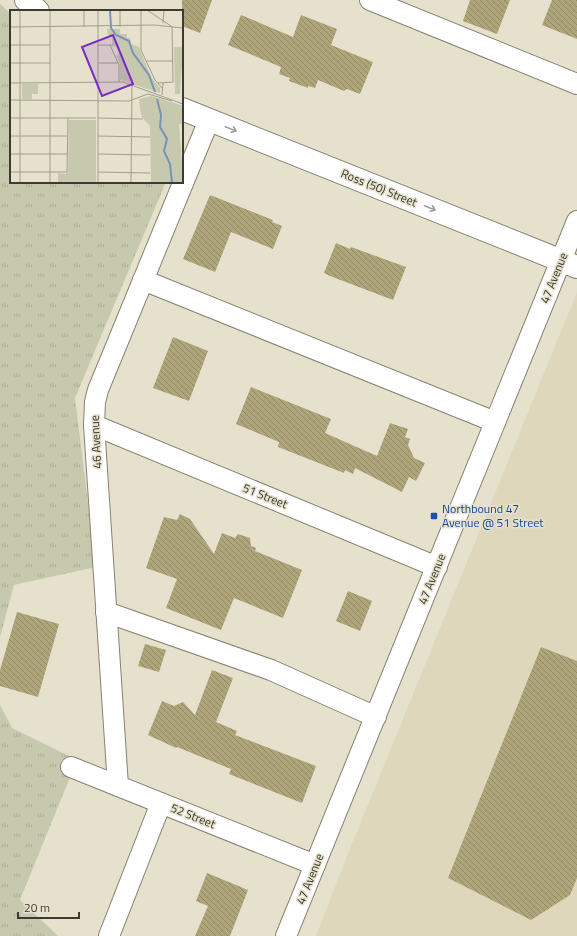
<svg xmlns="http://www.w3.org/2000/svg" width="577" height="936" font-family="'Titillium Web',sans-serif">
  <defs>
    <pattern id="grass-tufts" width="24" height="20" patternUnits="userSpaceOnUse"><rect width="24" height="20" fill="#c6c9ae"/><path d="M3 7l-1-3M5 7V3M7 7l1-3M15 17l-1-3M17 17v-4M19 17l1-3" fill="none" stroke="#abad96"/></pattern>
    <pattern id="building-back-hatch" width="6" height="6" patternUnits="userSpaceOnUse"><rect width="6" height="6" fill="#afa57a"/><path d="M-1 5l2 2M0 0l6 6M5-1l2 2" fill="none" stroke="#908765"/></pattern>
  </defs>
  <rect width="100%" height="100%" fill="#e6e1cc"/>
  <path fill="#ded7bb" d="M577,292V936H316L343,866Z"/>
  <g fill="url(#grass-tufts)">
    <path d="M0,4L11,14V182H166L75,398L96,567L14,585L0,637Z"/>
    <path d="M0,705L12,728L77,760L20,900L58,936H0Z"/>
  </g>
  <g fill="url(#building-back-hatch)">
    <path d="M182,0H212L200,33L182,26Z"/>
    <path d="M470,0H510L497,34L463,21Z"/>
    <path d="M552,0H577V39L542,25Z"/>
    <path d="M241,15L293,37L301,15L337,29L331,45L373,62L360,94L347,89L344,91L318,80L315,88L308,86V88L289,81L290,78L279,74L281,67L228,45Z"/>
    <path d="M210,195L273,220L272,222L282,226L273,249L231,232L215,272L183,259Z"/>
    <path d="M336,243L350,249L351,247L406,267L393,300L330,276L324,273Z"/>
    <path d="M173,337L208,351L189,401L153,388Z"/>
    <path d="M251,387L331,419L325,433L377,456L390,423L408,429L405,437L410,439L408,445L414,458L425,463L416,481L409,477L402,492L355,468L353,474L345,470L344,473L278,447L279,442L236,424Z"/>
    <path d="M180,514L190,519L214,554L222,533L235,538L238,534L250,538L251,546L256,548L255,551L302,570L283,618L234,598L221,630L166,608L177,579L146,568L164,517L177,520Z"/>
    <path d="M348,591L372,601L360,631L336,621Z"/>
    <path d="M17,612L59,624L38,697L0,686V670Z"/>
    <path d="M145,644L166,650L159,672L138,666Z"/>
    <path d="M541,647L577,661V878L570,895L531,920L448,878Z"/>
    <path d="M212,670L233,678L216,722L237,731L235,735L316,766L302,803L229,774L231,769L177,747L176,748L148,735L162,701L174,706L183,702L195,715Z"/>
    <path d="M207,873L248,890L230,936H195L208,906L196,901Z"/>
  </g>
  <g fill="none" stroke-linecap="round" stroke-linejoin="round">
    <g stroke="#87826f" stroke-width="22">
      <g id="minor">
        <path d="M370,0L577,84"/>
        <path d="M143,280L495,422"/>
        <path d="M94,425L437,567"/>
        <path d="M106,612L271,670L376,717"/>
        <path d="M71,767L315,865"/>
        <path d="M118,786L94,425L95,402L98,390L209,120"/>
        <path d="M109,936L161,803"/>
        <path d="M286,936L577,221"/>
      </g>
    </g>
    <g stroke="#87826f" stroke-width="24">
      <g id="major">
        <path d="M26,0L38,11"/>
        <path d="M182,109L577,267"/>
      </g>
    </g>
    <use href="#minor" stroke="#fff" stroke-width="20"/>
    <use href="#major" stroke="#fff" stroke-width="22"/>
  </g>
  <defs><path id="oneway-shaft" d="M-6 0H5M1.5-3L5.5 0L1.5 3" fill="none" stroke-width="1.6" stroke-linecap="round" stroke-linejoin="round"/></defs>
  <g stroke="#9e9c98">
    <use href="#oneway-shaft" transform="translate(231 129) rotate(22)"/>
    <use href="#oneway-shaft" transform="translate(430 208) rotate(22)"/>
  </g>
  <rect fill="#1a4fb4" stroke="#e6e1cc" stroke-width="1.5" x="430" y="512" width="8" height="8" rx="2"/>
  <g text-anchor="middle" stroke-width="3" stroke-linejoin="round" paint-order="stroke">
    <g font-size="12" fill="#3c3a32" stroke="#e6e1cc">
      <text transform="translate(379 188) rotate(22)" y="4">Ross (50) Street</text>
      <text transform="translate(554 278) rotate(-68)" y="4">47 Avenue</text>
      <text transform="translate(96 442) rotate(-93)" y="4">46 Avenue</text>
      <text transform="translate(265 496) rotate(22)" y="4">51 Street</text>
      <text transform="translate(432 579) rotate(-68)" y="4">47 Avenue</text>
      <text transform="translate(193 816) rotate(22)" y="4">52 Street</text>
      <text transform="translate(310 879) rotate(-68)" y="4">47 Avenue</text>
    </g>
    <g font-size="12" fill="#164399" stroke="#e6e1cc" text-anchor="start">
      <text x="442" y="513">Northbound 47<tspan x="442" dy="14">Avenue @ 51 Street</tspan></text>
    </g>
  </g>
  <g transform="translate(10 10)">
    <rect width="173" height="173" fill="#e6e1cc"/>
    <path d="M97,19H110V24H117V28H120L121,34L129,37L141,67L150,78V83L110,70V54L106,46L109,43V38L102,35V27L98,25ZM12,74H28V84H22V89H12ZM141,86L173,96V114H169L173,173H141L140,116L132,107L129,89ZM59,110H86V173H48V163L55,164L58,162Z" fill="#c6c9ae"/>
    <path d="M164,37H173L170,84H165ZM138,88L143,91L146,98L147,110L143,113L141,110L132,107L129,93ZM147,88L173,96V114H169L173,173H160V156L155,143L157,131L150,116L152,106Z" fill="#c6c9ae"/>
    <path fill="none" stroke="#7893b6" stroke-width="2" d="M100,0L101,18L106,25L119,31L123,43L139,65L145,82M147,89L151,105L150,117L157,129L154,141L160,154L162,173"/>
    <path fill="none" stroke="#a29e8e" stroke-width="1" d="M74,0V17M110,0V17M131,0V40L145,70L152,78M137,0L161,16M153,13L154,0M0,17L144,15L173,18M0,35H40M88,35H103M100,35L109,55V72M136,51H163M0,53H40M88,53H108M0,73L113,72L173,94M148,73L163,72L162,16M152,85L153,73M0,90L119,91L138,84L162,91M0,108H86M88,108L133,109M0,126H58M88,126L140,127M0,144H58M88,144L140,145M0,162H57L58,108M88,162L140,163M10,173V0M40,173V0M88,173V0M121,173L122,74"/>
    <path fill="#7b2cbf" fill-opacity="0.15" stroke="#7b2cbf" stroke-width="2" d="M103,25L123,74L92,86L72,37Z"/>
    <rect width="173" height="173" fill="none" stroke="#3c3a32" stroke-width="2"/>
  </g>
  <path d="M18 912v6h61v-6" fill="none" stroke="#3c3a32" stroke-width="2"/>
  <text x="24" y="912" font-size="12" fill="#3c3a32" stroke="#e6e1cc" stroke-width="3" paint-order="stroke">20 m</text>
</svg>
